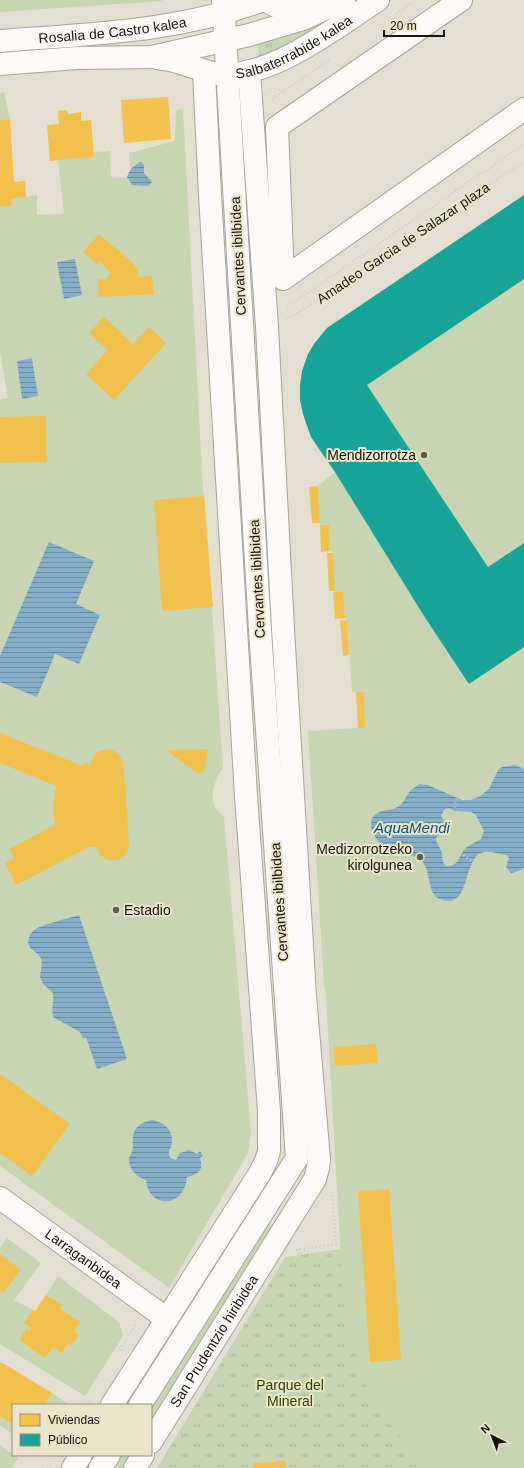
<svg xmlns="http://www.w3.org/2000/svg" width="524" height="1468" font-family="Helvetica,sans-serif">
  <defs>
    <pattern id="grass-tufts" width="24" height="20" patternUnits="userSpaceOnUse"><rect width="24" height="20" fill="#c8d5b2"/><path d="M3 7l-1-3M5 7V3M7 7l1-3M15 17l-1-3M17 17v-4M19 17l1-3" fill="none" stroke="#abb698"/></pattern>
    <pattern id="water-rules" width="6" height="5" patternUnits="userSpaceOnUse"><rect width="6" height="5" fill="#85aec8"/><path d="M0 2.5h6" fill="none" stroke="#6c8ca1"/></pattern>
  </defs>
  <rect width="100%" height="100%" fill="#e2dfd0"/>
  <g fill="url(#grass-tufts)">
    <path d="M355,6L259,61L258,38Z"/>
    <path d="M340,1219L480,1468H157L285,1257L341,1249Z"/>
  </g>
  <g fill="#c8d5b2">
    <path d="M0,0H162V1L0,12Z"/>
    <path d="M4,92L10,119L0,120V93Z"/>
    <path d="M183,109L203,490L204,496L223,768C215,780 209,794 215,807C217,811 221,814 224,817L251,1132L248,1153L169,1288L0,1166V400L8,398L0,352V207L12,206L11,199L37,195V215L64,214L58,160L94,157V152L110,151L111,177L118,178L127,177L132,185L144,173V165L141,162L135,164L130,169L129,153L175,141L176,110Z"/>
    <path d="M524,195V1468H426C406,1444 386,1421 371,1394C357,1368 351,1337 344,1309L326,997L324,984L308,731L358,728L356,692H352L347,620L345,618L343,592H335V591L333,553L330,551L329,525H320L318,486L335,472C327,461 317,449 311,436C292,398 299,359 327,328Z"/>
    <path d="M251,1212L265,1219L273,1228L151,1426V1405H123L239,1214Z"/>
    <path d="M7,1238L41,1263L14,1300L33,1310L25,1323L31,1328L29,1331L26,1330L19,1340L45,1358L53,1347L62,1353L68,1344L71,1346L79,1335L74,1331L80,1322L60,1309L62,1305L46,1295L58,1276L119,1322L123,1336L85,1396L0,1344V1290L3,1292L0,1248Z"/>
    <path d="M52,1393L69,1405H45Z"/>
    <path d="M0,1416L13,1425V1434L0,1426Z"/>
    <path d="M0,1445L18,1458L12,1468H0Z"/>
    <path d="M93,1455H133L125,1468H85Z"/>
  </g>
  <g fill="url(#water-rules)" fill-rule="evenodd">
    <path d="M141,162L144,165V173L152,182L148,186L132,185L127,177C130,169 133,165 141,162Z"/>
    <path d="M75,259L82,295L64,299L57,262Z"/>
    <path d="M32,358L38,396L22,399L17,361Z"/>
    <path d="M49,542L94,561L76,604L100,615L79,664L55,654L37,697L0,682V656Z"/>
    <path d="M515,765L524,769V868L519,871L511,873L506,867L509,858C507,854 501,854 496,853C491,852 486,851 481,853C462,861 471,911 440,899C426,894 432,870 421,860C412,853 401,856 392,852C380,848 362,824 376,814C383,809 392,811 399,806C403,803 405,799 408,794C410,790 415,787 419,784L428,785L462,800H471L480,796L489,789L498,770L502,767ZM448,808L455,811L471,812L476,815L484,831L481,839C476,842 470,844 466,848C458,855 461,866 446,866C441,861 443,856 441,850C439,846 436,843 436,838L439,835L447,831L448,826L441,816L444,810Z"/>
    <path d="M79,915L127,1059L97,1069L86,1037L83,1038L80,1032L53,1017C51,1008 54,1002 53,993L43,984L40,977C40,971 43,965 41,959C39,952 29,951 28,942C28,938 30,934 33,931C39,925 70,918 79,915Z"/>
    <path d="M152,1120C163,1122 173,1129 172,1142C171,1150 167,1150 170,1158L176,1160L180,1153L189,1150L197,1154L200,1151L203,1156L200,1158C204,1171 198,1174 187,1177C184,1210 148,1208 146,1180C137,1177 129,1170 129,1159C130,1155 133,1151 133,1147C132,1131 135,1124 152,1120Z"/>
  </g>
  <g fill="#f2c14e">
    <path d="M168,97L171,139L124,143L121,100Z"/>
    <path d="M67,110L68,114L81,112V121L91,120L94,157L50,161L47,125L59,124L58,111Z"/>
    <path d="M10,119L14,182L25,181L26,197L11,199L12,206L0,207V120Z"/>
    <path d="M99,234L133,263L137,269L138,277L152,276L154,294L99,297L98,279H106L111,273L99,261L97,264L83,252Z"/>
    <path d="M104,317L133,344L149,327L166,343L114,400L86,374L108,350L89,333Z"/>
    <path d="M46,416L47,462L0,463V417Z"/>
    <path d="M318,486L320,523H312L309,487Z"/>
    <path d="M204,496L213,607L162,611L154,500Z"/>
    <path d="M320,525H329L330,551L321,552Z"/>
    <path d="M327,553H333L335,591H329Z"/>
    <path d="M333,592H343L345,618L335,619Z"/>
    <path d="M347,620L349,655L343,656L340,621Z"/>
    <path d="M356,692H364L365,728H358Z"/>
    <path d="M0,733L83,766L84,762L90,765L94,755L99,751L108,749L114,751L119,755L123,762L127,810L129,847L125,855L117,860H108L100,855L96,847H89L16,885L5,863L14,858L9,849L55,825L53,804L56,786L0,763Z"/>
    <path d="M208,749L204,772L198,774L166,750Z"/>
    <path d="M376,1044L378,1063L335,1066L334,1047Z"/>
    <path d="M0,1074L70,1124L32,1176L0,1153Z"/>
    <path d="M389,1189L401,1360L370,1362L358,1191Z"/>
    <path d="M0,1254L21,1270L3,1293L0,1290Z"/>
    <path d="M46,1295L62,1305L60,1309L80,1322L74,1331L79,1335L71,1346L68,1344L62,1353L53,1347L45,1358L19,1340L26,1329L29,1331L31,1328L24,1323L33,1310L35,1311Z"/>
    <path d="M1,1362L52,1393L45,1405H13V1425L0,1416V1364Z"/>
    <path d="M286,1461V1468H253V1463Z"/>
  </g>
  <path fill="#17a398" d="M524,195V279L367,385L488,567L524,543V647L469,684L424,616L335,472L311,437L303,414L300,400V386L302,371L308,354L314,344L327,328Z"/>
  <g fill="none" stroke-linecap="round" stroke-linejoin="round">
    <g stroke="#a7a599" stroke-width="24">
      <g id="minor">
        <path d="M265,0C283,12 292,10 311,5"/>
        <path d="M461,0L277,127L283,279L524,109"/>
        <path id="s1" d="M0,41C88,34 179,32 263,0"/>
        <path id="s2" d="M157,58C165,59 173,60 181,63C194,67 205,72 219,74C271,79 336,27 378,0"/>
        <path d="M0,64L77,58L152,57L249,35L303,19L344,0"/>
        <path id="s3" d="M0,1198L167,1319"/>
        <path d="M112,1405L260,1173L266,1161L269,1151V1111L246,796L210,195L204,72"/>
        <path d="M140,1405L297,1158L260,630L223,0"/>
        <path id="s4" d="M151,1442L315,1179L318,1168L319,1159L305,996L283,629L267,327L249,71"/>
        <path d="M73,1468L81,1455"/>
        <path d="M100,1468L109,1455"/>
        <path d="M135,1468L143,1455"/>
      </g>
    </g>
    <g stroke="#ceccc8" stroke-width="2.5" stroke-dasharray="1 3" stroke-linecap="butt">
      <path d="M396,14L416,0"/>
      <path d="M271,88L283,91"/>
      <path d="M272,99L331,59"/>
      <path d="M287,307L524,144"/>
      <path d="M287,320L524,162"/>
      <path d="M472,690L524,656"/>
      <path d="M475,728L481,748"/>
      <path d="M346,732L345,754L495,748L524,728"/>
      <path d="M524,765L510,760L499,764L491,771L489,782L482,789L472,795L440,783L427,780L411,782L379,770L373,775L361,774L344,783L337,805L336,817L343,828L348,835L356,840L361,846L366,873L364,888L368,896L398,904H405L422,897C434,900 458,912 466,895C468,891 467,887 469,883C471,877 475,871 479,866L487,864L496,866L511,875H524"/>
      <path d="M459,791L452,815L460,853L479,866"/>
      <path d="M350,798H359L357,807"/>
      <path d="M359,798L370,786"/>
      <path d="M343,827L347,804L357,783L373,775"/>
      <path d="M395,882L402,884L408,889"/>
      <path d="M364,888H378L421,897"/>
      <path d="M378,888L379,878"/>
      <path d="M388,889L395,882L397,873"/>
      <path d="M331,991L405,976L429,970L499,940L524,935"/>
      <path d="M299,1249L309,1376L352,1447L375,1468"/>
      <path d="M296,1250L336,1244L332,1191"/>
      <path d="M120,1350L137,1322"/>
      <path d="M86,1405L91,1397"/>
      <path d="M48,1468L52,1461"/>
    </g>
    <use href="#minor" stroke="#fbfaf8" stroke-width="22"/>
  </g>
  <g fill="#5e5c50" stroke="#eae4c8" stroke-width="1.5">
    <circle cx="424" cy="455" r="4"/>
    <circle cx="420" cy="857" r="4"/>
    <circle cx="116" cy="910" r="4"/>
  </g>
  <g text-anchor="middle" stroke-width="4" stroke-linejoin="round" paint-order="stroke">
    <g font-size="14" fill="#17150b" stroke="#eae4c8">
      <text dy="5" stroke="none"><textPath href="#s1" startOffset="113">Rosalia de Castro kalea</textPath></text>
      <text dy="5" stroke="none"><textPath href="#s2" startOffset="145">Salbaterrabide kalea</textPath></text>
      <text transform="translate(403 243) rotate(-34)" y="5">Amadeo Garcia de Salazar plaza</text>
      <text transform="translate(238 256) rotate(-93)" y="5">Cervantes ibilbidea</text>
      <text transform="translate(257 579) rotate(-93)" y="5">Cervantes ibilbidea</text>
      <text transform="translate(279 902) rotate(-94)" y="5">Cervantes ibilbidea</text>
      <text dy="5" stroke="none"><textPath href="#s3" startOffset="103">Larraganbidea</textPath></text>
      <text dy="5" stroke="none"><textPath href="#s4" startOffset="119">San Prudentzio hiribidea</textPath></text>
    </g>
    <g font-size="14" fill="#17150b" stroke="#eae4c8" text-anchor="end">
      <text x="416" y="460">Mendizorrotza</text>
      <text x="412" y="854">Medizorrotzeko<tspan x="412" dy="16">kirolgunea</tspan></text>
      <text x="124" y="915" text-anchor="start">Estadio</text>
    </g>
    <g font-size="14" fill="#2d4804" stroke="#eae4c8">
      <text x="290" y="1390">Parque del<tspan x="290" dy="16">Mineral</tspan></text>
    </g>
    <g font-size="15" font-style="italic" fill="#0a537e" stroke="#eae4c8">
      <text x="412" y="833">AquaMendi</text>
    </g>
  </g>
  <rect x="12" y="1404" width="140" height="52" fill="#eae4c8" stroke="#96917c"/>
  <rect x="20" y="1414" width="20" height="12" fill="#f2c14e" stroke="#96917c"/>
  <text x="48" y="1424" font-size="12" fill="#17150b">Viviendas</text>
  <rect x="20" y="1434" width="20" height="12" fill="#17a398" stroke="#96917c"/>
  <text x="48" y="1444" font-size="12" fill="#17150b">Público</text>
  <g transform="translate(492 1436) rotate(318)" stroke="#eae4c8" stroke-width="3" paint-order="stroke">
  <path d="M0-3L7 15L0 10L-7 15Z" fill="#17150b"/>
  <text y="-6" font-size="11" font-weight="bold" text-anchor="middle" fill="#17150b">N</text>
  </g>
  <path d="M384 30v6h60v-6" fill="none" stroke="#17150b" stroke-width="2"/>
  <text x="390" y="30" font-size="12" fill="#17150b" stroke="#eae4c8" stroke-width="3" paint-order="stroke">20 m</text>
</svg>
